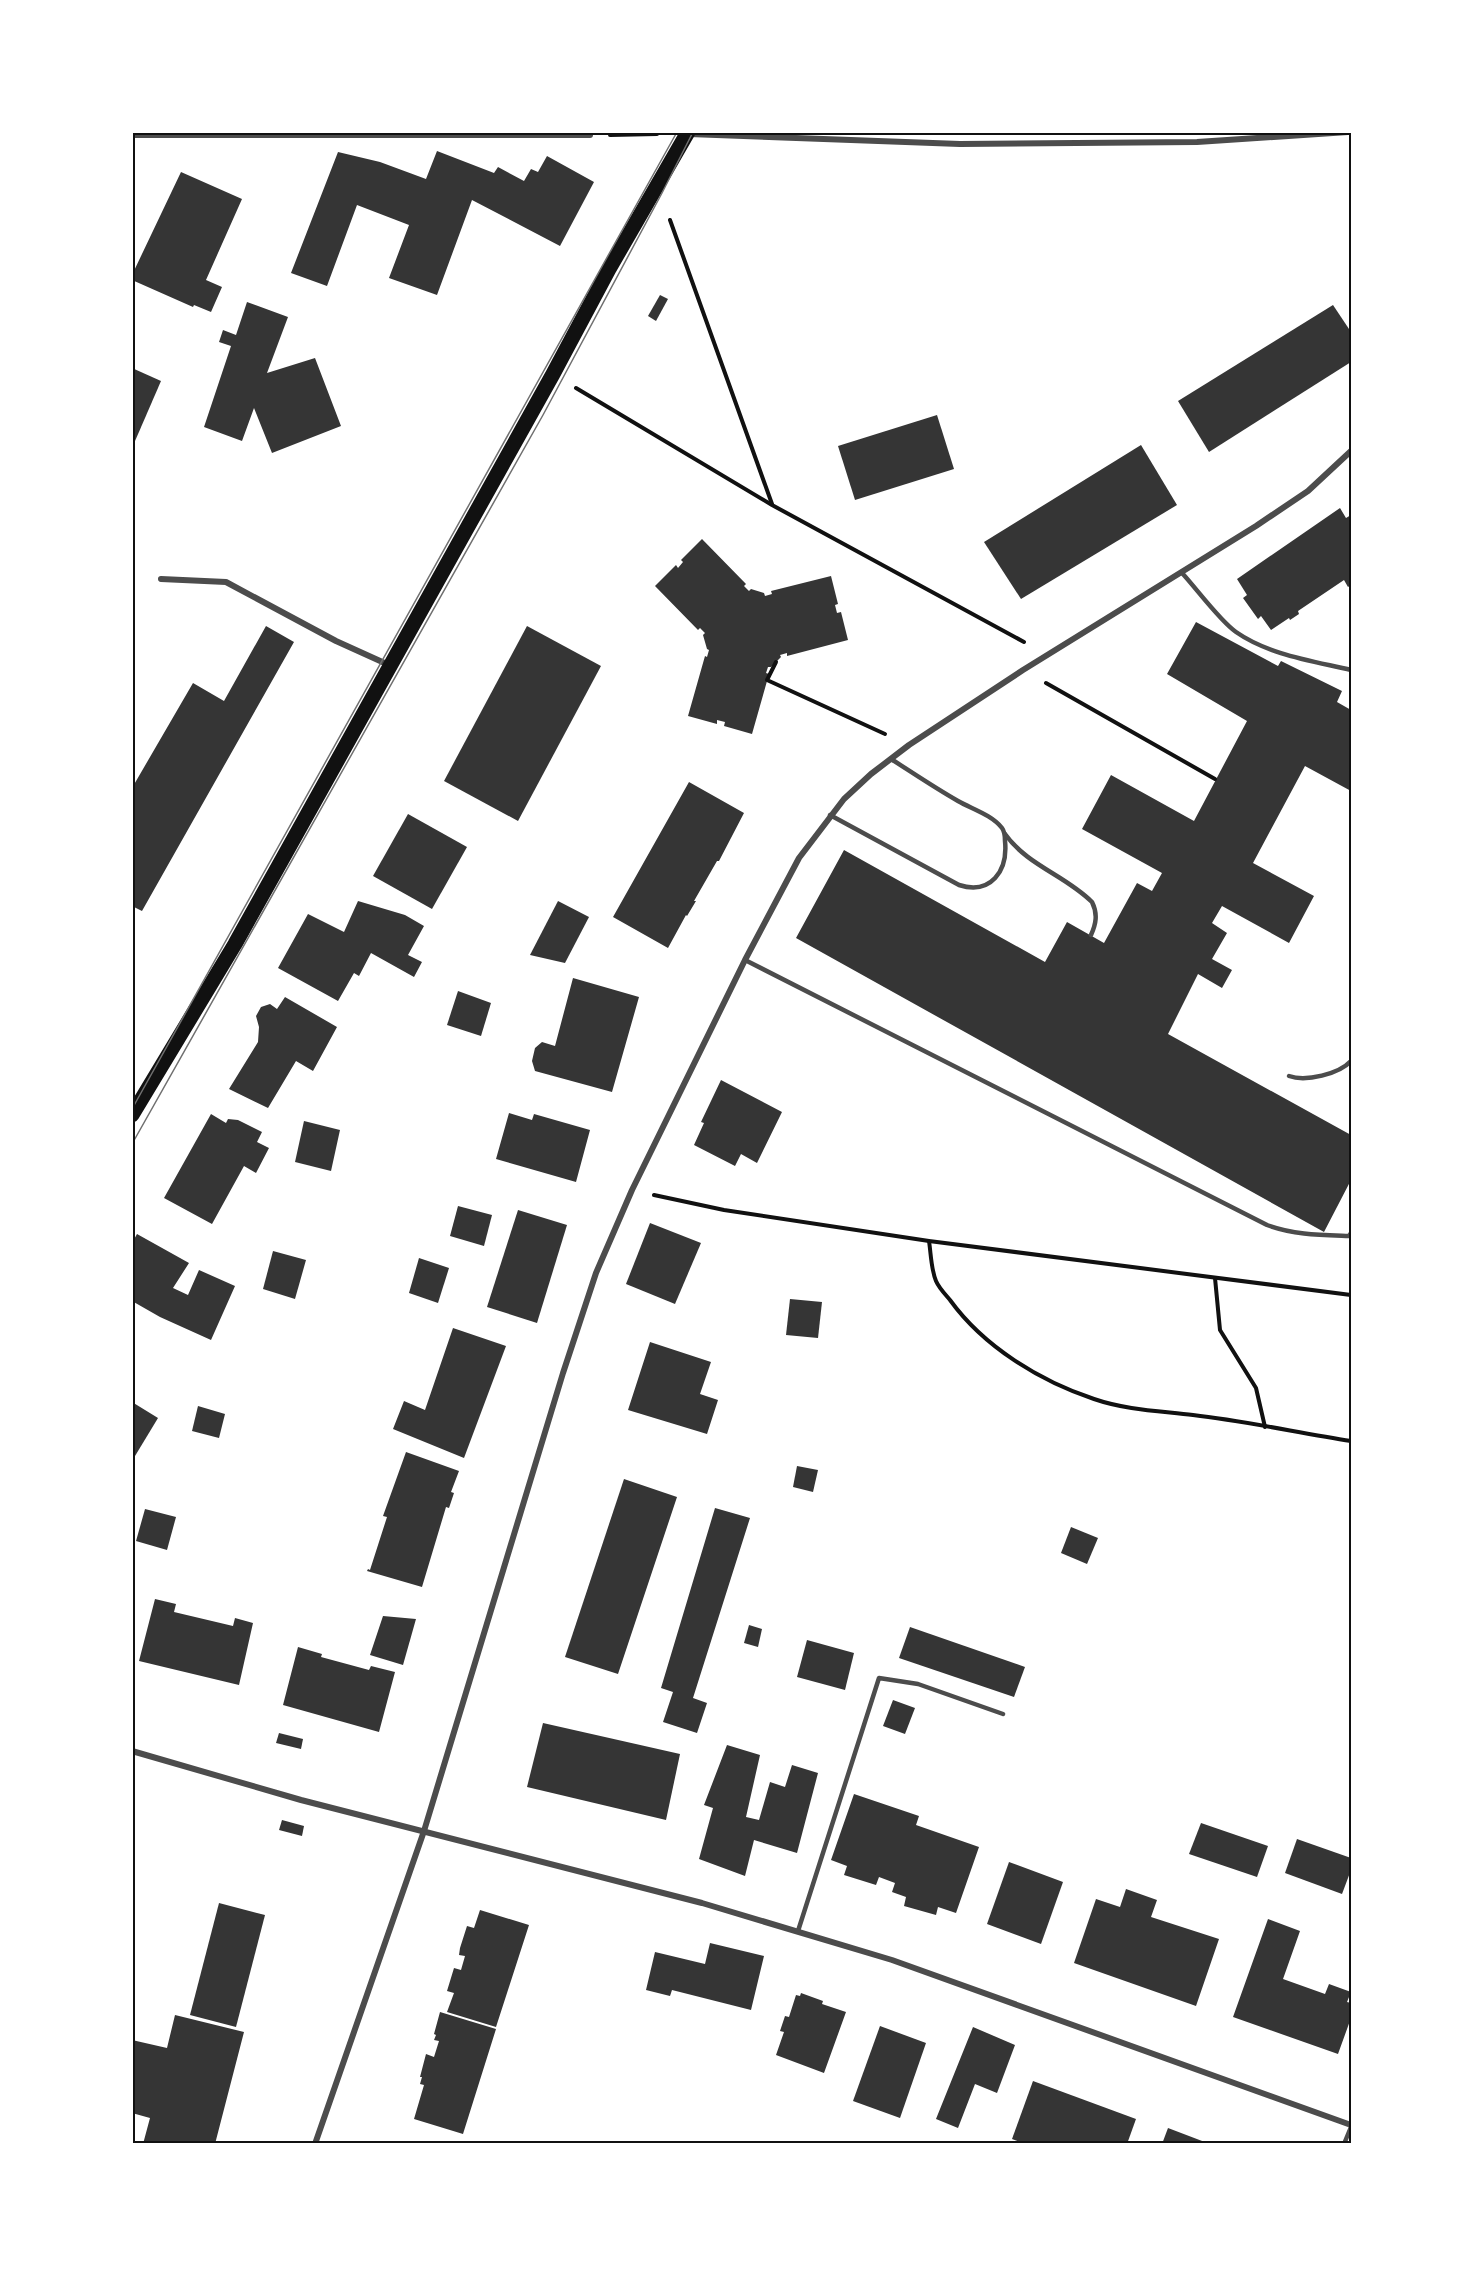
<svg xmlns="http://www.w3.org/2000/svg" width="1483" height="2276" font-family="'DejaVu Sans',sans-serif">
  <rect width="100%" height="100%" fill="#fff"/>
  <g fill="#353535">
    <path d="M437,151L494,173L498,167L524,181L531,169L538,172L547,156L594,182L560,246L472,200L437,295L389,278L409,225L357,205L327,286L291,273L338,152L380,162L426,179Z"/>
    <path d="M181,172L242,199L206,280L222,287L211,312L194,305L193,307L132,280V275Z"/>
    <path d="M660,295L668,299L656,321L648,316Z"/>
    <path d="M247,302L288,317L267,373L315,358L341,426L272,453L254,408L242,441L204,427L231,346L219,342L223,330L236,335Z"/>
    <path d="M1333,305L1351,332V362L1209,452L1178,401Z"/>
    <path d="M132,368L161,381L132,448Z"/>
    <path d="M937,415L954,469L855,500L838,446Z"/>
    <path d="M1141,445L1177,505L1021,599L984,542Z"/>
    <path d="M1340,508L1346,518L1351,515V585L1348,587L1344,580L1298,611L1299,614L1290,620L1289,618L1271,630L1261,616L1258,619L1243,598L1247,595L1237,579Z"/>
    <path d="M702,539L746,584L744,586L749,591L751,589L764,593L765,596L772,594L771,591L831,576L838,604L835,605L837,613L841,612L848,640L787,656V653L780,655L781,657L771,667H768L766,673L769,674L752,734L724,726L725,722L717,720V724L688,716L705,656L707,657L709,650L707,649L703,635L705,633L700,628L698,630L655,586L676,565L678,568L683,562L681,560Z"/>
    <path d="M1196,622L1278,666L1281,661L1342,691L1337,702L1351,710V791L1305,766L1253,863L1314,896L1289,943L1222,906L1212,923L1227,933L1212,959L1232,970L1222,988L1198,974L1168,1034L1351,1135V1180L1324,1232L796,938L844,850L1045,962L1067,922L1104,943L1137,883L1152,891L1162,873L1082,829L1111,775L1194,821L1247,721L1167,674Z"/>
    <path d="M266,626L294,642L142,911L132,906V788L193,683L224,701Z"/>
    <path d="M527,626L601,666L518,821L444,781Z"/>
    <path d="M689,782L744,813L719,861H717L694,901H696L687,916L686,915L668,948L613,917Z"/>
    <path d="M408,814L467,847L432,909L373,876Z"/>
    <path d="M358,901L405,915L424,926L408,955L422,962L414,977L371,953L359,976L354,973L338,1001L278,968L308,914L344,932Z"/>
    <path d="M558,901L589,917L565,963L530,955Z"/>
    <path d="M573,978L639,997L612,1092L535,1071L532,1061L535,1048L542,1042L555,1046Z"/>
    <path d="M458,991L491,1003L481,1036L447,1025Z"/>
    <path d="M285,997L337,1027L313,1071L296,1061L268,1108L229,1089L258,1042L259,1027L256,1016L261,1007L270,1004L277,1009Z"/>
    <path d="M721,1080L782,1112L757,1163L741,1154L735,1166L694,1145L704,1123L701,1122Z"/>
    <path d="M509,1113L532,1120L534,1114L590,1130L576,1182L496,1159Z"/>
    <path d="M211,1114L226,1123L228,1119L238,1120L262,1132L257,1142L269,1148L256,1173L244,1166L212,1224L164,1198Z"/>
    <path d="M304,1121L340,1130L331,1171L295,1162Z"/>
    <path d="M458,1206L492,1215L484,1246L450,1236Z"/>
    <path d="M518,1210L567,1225L537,1323L487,1307Z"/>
    <path d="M650,1223L701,1243L675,1304L626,1284Z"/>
    <path d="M137,1234L189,1263L173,1288L188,1295L199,1270L235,1286L211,1340L160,1317L132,1301V1243Z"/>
    <path d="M273,1251L306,1260L295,1299L263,1289Z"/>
    <path d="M419,1258L449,1268L438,1303L409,1293Z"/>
    <path d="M790,1299L822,1302L818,1338L786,1335Z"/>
    <path d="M453,1328L506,1346L464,1458L393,1429L404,1401L425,1410Z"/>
    <path d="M650,1342L711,1362L700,1394L718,1400L707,1434L628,1410Z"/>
    <path d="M132,1402L158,1418L132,1461Z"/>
    <path d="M198,1406L225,1414L219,1438L192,1431Z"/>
    <path d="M406,1452L459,1471L451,1492L454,1493L449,1508L446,1507L422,1587L367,1571L368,1569L370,1570L387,1517L383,1516Z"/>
    <path d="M797,1466L818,1470L813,1492L793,1487Z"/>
    <path d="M624,1479L677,1497L618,1674L565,1657Z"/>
    <path d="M715,1508L750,1518L693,1698L707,1703L697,1733L663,1722L673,1692L661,1688Z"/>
    <path d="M145,1509L176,1517L167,1550L136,1541Z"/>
    <path d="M1071,1527L1098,1538L1087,1564L1061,1553Z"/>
    <path d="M155,1599L176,1604L174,1612L233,1626L235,1618L253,1623L239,1685L139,1661Z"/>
    <path d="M383,1616L416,1619L403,1665L370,1655Z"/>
    <path d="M749,1625L762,1629L758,1647L744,1643Z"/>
    <path d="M910,1627L1025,1667L1014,1697L899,1658Z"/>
    <path d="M807,1640L854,1653L845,1690L797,1677Z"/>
    <path d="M298,1647L322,1654L321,1657L369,1670L371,1666L395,1672L379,1732L283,1705Z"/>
    <path d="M893,1700L915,1708L905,1734L883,1726Z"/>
    <path d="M543,1723L680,1754L666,1820L527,1787Z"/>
    <path d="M279,1733L303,1739L301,1749L276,1743Z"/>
    <path d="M727,1745L760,1755L746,1817L759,1820L770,1782L785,1787L792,1765L818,1773L797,1853L754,1840L745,1876L699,1859L713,1808L704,1805Z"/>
    <path d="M854,1794L919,1816L916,1825L979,1847L956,1913L938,1907L936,1915L904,1906L906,1897L892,1892L895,1883L879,1877L876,1885L844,1875L847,1866L831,1860Z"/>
    <path d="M282,1820L304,1826L302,1836L279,1830Z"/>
    <path d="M1201,1823L1268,1846L1257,1877L1189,1854Z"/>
    <path d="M1297,1839L1351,1858V1870L1342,1894L1285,1873Z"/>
    <path d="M1009,1862L1063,1882L1041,1944L987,1924Z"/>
    <path d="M1126,1889L1157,1900L1151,1917L1219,1939L1196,2006L1074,1963L1096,1899L1120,1907Z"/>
    <path d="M219,1903L265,1915L236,2027L190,2015Z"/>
    <path d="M480,1910L529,1925L496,2027L447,2012L454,1993L447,1991L454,1968L461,1970L465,1956L459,1955L460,1948L467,1926L474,1928Z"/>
    <path d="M1268,1919L1300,1931L1283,1979L1325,1994L1329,1984L1351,1992L1347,2002L1351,2003V2018L1338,2054L1233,2017Z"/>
    <path d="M710,1943L764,1956L751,2010L672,1990L670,1996L646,1990L655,1952L705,1964Z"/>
    <path d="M801,1993L823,2001L822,2004L846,2012L824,2073L776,2055L784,2032L780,2031L785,2016L789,2017L796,1995L800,1996Z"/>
    <path d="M440,2012L496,2029L463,2134L414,2119L424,2085L420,2084L422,2077H420L426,2054L434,2057L439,2041L434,2040L436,2035L434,2034Z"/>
    <path d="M175,2015L244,2032L215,2144H143L150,2118L132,2113V2040L167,2048Z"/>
    <path d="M880,2026L926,2043L900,2118L853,2101Z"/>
    <path d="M973,2027L1015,2045L997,2093L975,2084L958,2128L936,2119Z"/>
    <path d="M1033,2081L1136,2119L1127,2144H1026L1012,2139Z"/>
    <path d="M1168,2128L1210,2144H1162Z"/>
  </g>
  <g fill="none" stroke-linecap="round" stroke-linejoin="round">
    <g stroke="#111" stroke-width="4">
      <path d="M610,135L657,134"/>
      <path d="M670,220L772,504"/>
      <path d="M576,388L772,505L1024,642"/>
      <path d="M776,662L767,680L885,734"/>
      <path d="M1046,683L1215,779"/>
      <path d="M654,1195L724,1210L929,1241L1351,1295"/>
      <path d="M929,1241C931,1254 931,1269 936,1281C939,1288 945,1294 950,1300C984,1347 1040,1381 1094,1399C1126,1410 1160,1411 1193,1415C1246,1421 1299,1433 1351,1441"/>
      <path d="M1215,1278L1220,1330L1256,1388L1265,1427"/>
    </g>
    <g stroke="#4c4c4c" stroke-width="4.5">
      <path d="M1182,573C1196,588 1220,621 1236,632C1269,655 1313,661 1351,670"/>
      <path d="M830,815L959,885C991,895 1008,871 1005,841C1005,836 1005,832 1002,828C992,815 972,809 958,801C935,788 913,773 891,759"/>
      <path d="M1005,834C1028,866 1065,875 1092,902C1098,914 1096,924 1091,935"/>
      <path d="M745,960L1267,1225C1294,1235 1321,1235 1349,1236L1351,1233"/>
      <path d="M1289,1076C1306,1082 1339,1074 1351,1061"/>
      <path d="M798,1931L879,1678L918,1684L1003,1714"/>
      <path d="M1344,2144L1351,2127"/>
    </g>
    <g stroke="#4c4c4c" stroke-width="6">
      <path d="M689,134L960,144L1197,142L1348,132"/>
      <path d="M132,135H590"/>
      <path d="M161,579L226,582L336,641L389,665"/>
      <path d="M132,1751L301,1800L702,1903L892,1960L1351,2125"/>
      <path d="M315,2144L424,1831L563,1373L596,1273L632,1190L745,960L799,858L844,799L871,774L909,745L1023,670L1256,526L1308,491L1351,451"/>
    </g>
    <path stroke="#111" stroke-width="15" d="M132,1115L235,944L553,374L609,269L688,132"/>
    <g stroke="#707070" stroke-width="1.5">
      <path d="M132,1109L677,132"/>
      <path d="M132,1144L543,415L662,193L693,132"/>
    </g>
  </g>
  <rect width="1483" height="2276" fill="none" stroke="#ffffff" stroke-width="267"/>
  <rect x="134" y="134" width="1216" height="2008" fill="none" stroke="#111" stroke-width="2"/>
</svg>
